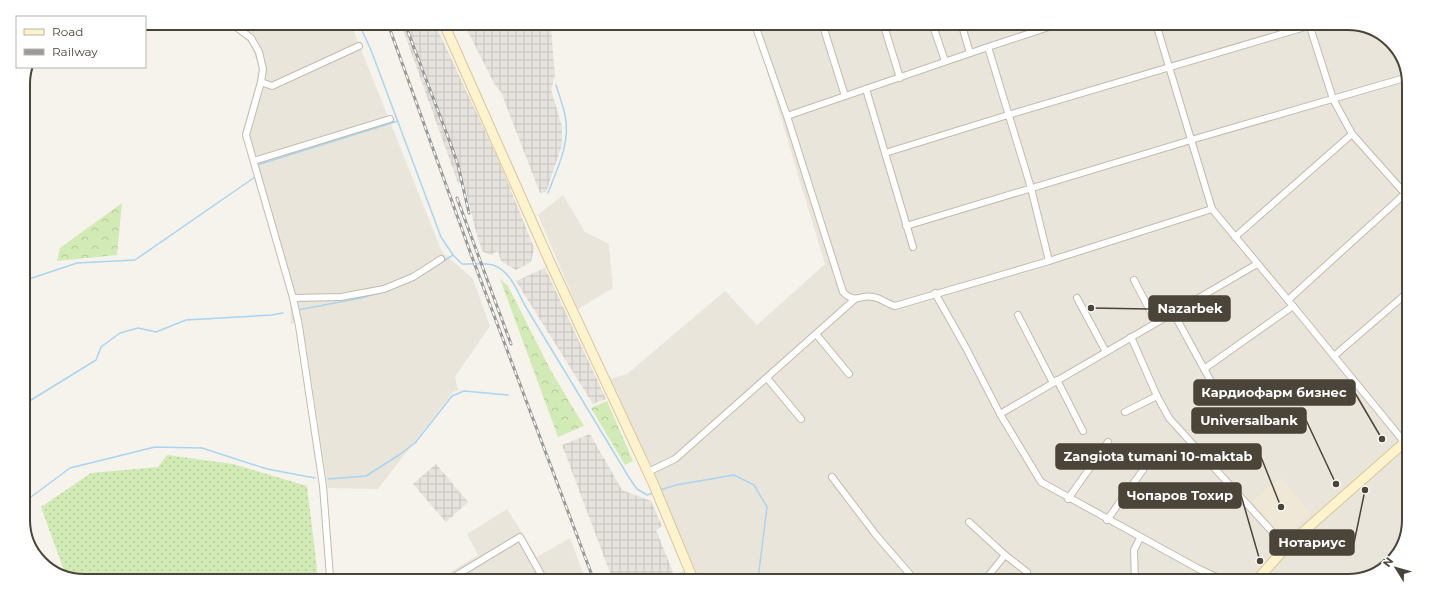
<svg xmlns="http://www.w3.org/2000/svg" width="1432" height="604" font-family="Montserrat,sans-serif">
  <defs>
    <pattern id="industrial-grid" width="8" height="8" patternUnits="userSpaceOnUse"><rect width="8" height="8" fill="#e6e2dd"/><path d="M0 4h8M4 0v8" fill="none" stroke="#c7c3be"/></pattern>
    <pattern id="grass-dots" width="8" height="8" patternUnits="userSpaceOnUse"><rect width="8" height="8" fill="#d2eab5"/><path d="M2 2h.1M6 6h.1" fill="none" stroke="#b6ca9c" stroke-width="1.8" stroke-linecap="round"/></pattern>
    <pattern id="forest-crowns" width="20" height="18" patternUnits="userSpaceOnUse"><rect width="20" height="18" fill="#d2eab5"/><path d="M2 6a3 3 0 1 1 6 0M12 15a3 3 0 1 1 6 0" fill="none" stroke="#b6ca9c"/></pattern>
  </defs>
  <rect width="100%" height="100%" fill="#f6f3ec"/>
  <g fill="#eae5da">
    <path d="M243,24H351L442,252L473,279L490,326L455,377L458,390L453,392L378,489L328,488L302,320L291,324L290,298L242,133L256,85L259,66L250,44L234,29Z"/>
    <path d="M753,25L1371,28L1399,50L1409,81L1404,543L1382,571L1348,581L663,579L691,568L664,498L653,476L609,379L627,374L725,291L757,325L825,264Z"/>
    <path d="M563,195L585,232L609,244L613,288L578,309L538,215Z"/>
    <path d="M507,509L537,557L570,538L585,578H441L478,555L467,534Z"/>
  </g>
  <g fill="url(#industrial-grid)">
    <path d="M401,24H435L499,161L534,248L531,262L516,270L501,261L498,251L490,255L482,251L475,228L464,183H458Z"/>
    <path d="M464,24L549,25L551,29L555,75L551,90L562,126V145L546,192L540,193L501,92L495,85Z"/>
    <path d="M545,268L606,399L593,404L516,281Z"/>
    <path d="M590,434L622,490L651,501L662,526L656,530L673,572L657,579L612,578L562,445Z"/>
    <path d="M436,464L468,502L446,522L413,484Z"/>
  </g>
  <path fill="#efe8d6" d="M1280,477L1311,513L1282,538L1252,502Z"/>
  <g fill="url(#grass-dots)">
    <path d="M167,455L233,464L307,486L318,577L66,576L41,507L91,473L158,467Z"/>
    <path d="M32,547L39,552L46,565L36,557Z"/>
  </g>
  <g fill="url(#forest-crowns)">
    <path d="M122,203L117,255L57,261L60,248Z"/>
    <path d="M500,279L508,286L551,371L584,426L558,437Z"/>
    <path d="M607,401L633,461L625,465L591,408Z"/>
  </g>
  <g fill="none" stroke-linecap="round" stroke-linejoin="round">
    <g stroke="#a9d4f2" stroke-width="1.5">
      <path d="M359,24L371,50L441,237L453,255L462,264C470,264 485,263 493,265C510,271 517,290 524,304L630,479L637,489L647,495L653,493"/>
      <path d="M257,165L398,121"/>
      <path d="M548,193C557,169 571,142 565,115C563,105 559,95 556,85"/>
      <path d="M414,280L453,255"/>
      <path d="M23,281L77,263L135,260L255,177"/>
      <path d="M298,310L361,298L375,294"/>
      <path d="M23,405L96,360L101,347L120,333L138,328L156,332L186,320L271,315L283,313"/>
      <path d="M328,479L366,476L399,455L415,443L452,396L464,391L508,395"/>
      <path d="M660,490L676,485L734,475L754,485L767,507L758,579"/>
      <path d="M23,503L70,468L155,447L202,448L267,469L315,478"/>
    </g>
    <g stroke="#c2bbae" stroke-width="8">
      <g id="street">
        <path d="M145,24L147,23"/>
        <path d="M232,24L251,38L259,52L263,69L261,82L246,135L293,298L299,326L323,486L330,577"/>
        <path d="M755,25L787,116L843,292C856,305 859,294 873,297C881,298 887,304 895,306L1049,261L1212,209"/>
        <path d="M823,26L845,96"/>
        <path d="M884,26L900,78"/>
        <path d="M933,26L945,61"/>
        <path d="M962,26L970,53"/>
        <path d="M1157,27L1212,209L1293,306L1405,443"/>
        <path d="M1310,27L1333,99L1352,134L1408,197"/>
        <path d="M988,47L1031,188L1049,261"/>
        <path d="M261,82L272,86L359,46"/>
        <path d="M866,89L913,247"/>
        <path d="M787,116L988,47L1052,26"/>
        <path d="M885,153L1008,115L1305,27"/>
        <path d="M254,161L390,119"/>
        <path d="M906,226L1191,140L1408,77"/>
        <path d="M1235,237L1352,134"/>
        <path d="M1134,280L1156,322"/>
        <path d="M935,293L966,348L1000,414L1041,482L1199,569L1225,581"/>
        <path d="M293,298L341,297L384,289L413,277L441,259"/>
        <path d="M1077,298L1106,352"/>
        <path d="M1288,300L1408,191"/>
        <path d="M1173,312L1220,398"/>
        <path d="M1018,315L1053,383"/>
        <path d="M816,334L849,374"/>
        <path d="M1131,337L1157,396L1169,418L1286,547"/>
        <path d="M1334,356L1407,293"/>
        <path d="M1204,369L1293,306"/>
        <path d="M767,378L801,419"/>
        <path d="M1057,380L1083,431"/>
        <path d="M1125,412L1157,396"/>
        <path d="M1000,414L1257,264"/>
        <path d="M648,472L675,459L855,299"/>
        <path d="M832,477L876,535L914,579"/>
        <path d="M1068,499L1108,442"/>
        <path d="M1107,520L1143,470"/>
        <path d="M969,522L1005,555L1027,572L1022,580"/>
        <path d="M452,578L520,537L543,578"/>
        <path d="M985,580L1005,555"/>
        <path d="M1135,580L1134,550L1140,538"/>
      </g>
    </g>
    <g stroke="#d6c79b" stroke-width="11">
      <g id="secondary">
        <path d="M444,24L549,260L653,483L693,579"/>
        <path d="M1256,581L1286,547L1405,442"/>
      </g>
    </g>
    <use href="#street" stroke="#fff" stroke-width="6"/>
    <use href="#secondary" stroke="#fff3cd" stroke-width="9"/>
    <g stroke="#9a9a9a" stroke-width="3">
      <g id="rail">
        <path d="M388,24L472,257L593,578"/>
        <path d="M405,24L451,145L458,165L469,213"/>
        <path d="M457,198L511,344"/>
      </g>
    </g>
    <use href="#rail" stroke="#fff" stroke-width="1.5" stroke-dasharray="4.5" stroke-linecap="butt"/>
  </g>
  <path d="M0 0H1432V604H0ZM84 30H1348A54 54 0 0 1 1402 84V520A54 54 0 0 1 1348 574H84A54 54 0 0 1 30 520V84A54 54 0 0 1 84 30Z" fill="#fff" fill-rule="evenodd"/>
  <path fill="none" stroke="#4b4439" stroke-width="2" d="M84 30H1348A54 54 0 0 1 1402 84V520A54 54 0 0 1 1348 574H84A54 54 0 0 1 30 520V84A54 54 0 0 1 84 30Z"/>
  <path fill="none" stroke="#4b4439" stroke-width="1.5" d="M1091 308L1149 309M1382 439L1355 393M1336 484L1306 420M1281 507L1261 457M1260 561L1241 495M1365 490L1354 543"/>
  <g fill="#4b4439" stroke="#fff" stroke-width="1.5">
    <circle cx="1091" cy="308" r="4"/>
    <circle cx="1382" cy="439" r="4"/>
    <circle cx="1336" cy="484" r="4"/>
    <circle cx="1281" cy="507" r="4"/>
    <circle cx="1260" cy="561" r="4"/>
    <circle cx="1365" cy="490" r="4"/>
  </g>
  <g fill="#4b4439" stroke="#4b4439" stroke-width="1.5">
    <rect x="1149" y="296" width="81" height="25" rx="4"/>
    <rect x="1194" y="380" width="161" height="25" rx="4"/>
    <rect x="1192" y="408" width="114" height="25" rx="4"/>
    <rect x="1056" y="444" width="205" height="25" rx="4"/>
    <rect x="1119" y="483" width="122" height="25" rx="4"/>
    <rect x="1270" y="530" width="84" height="25" rx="4"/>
  </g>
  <g font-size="13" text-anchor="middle" font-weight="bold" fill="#fff">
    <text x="1190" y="313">Nazarbek</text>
    <text x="1274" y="397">Кардиофарм бизнес</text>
    <text x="1249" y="425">Universalbank</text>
    <text x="1158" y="461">Zangiota tumani 10-maktab</text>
    <text x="1180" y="500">Чопаров Тохир</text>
    <text x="1312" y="547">Нотариус</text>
  </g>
  <rect x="16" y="16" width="130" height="52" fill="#ffffff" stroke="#b7b4b0"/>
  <rect x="24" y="29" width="20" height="6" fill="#fff3cd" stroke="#b7b4b0"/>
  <text x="52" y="36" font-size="12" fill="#4b4439">Road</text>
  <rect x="24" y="49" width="20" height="6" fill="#9a9a9a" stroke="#b7b4b0"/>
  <text x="52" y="56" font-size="12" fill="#4b4439">Railway</text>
  <g transform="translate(1396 568) rotate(307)" stroke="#ffffff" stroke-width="3" paint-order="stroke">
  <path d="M0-3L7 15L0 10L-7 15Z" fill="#4b4439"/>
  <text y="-6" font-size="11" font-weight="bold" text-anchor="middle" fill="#4b4439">N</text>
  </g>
</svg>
